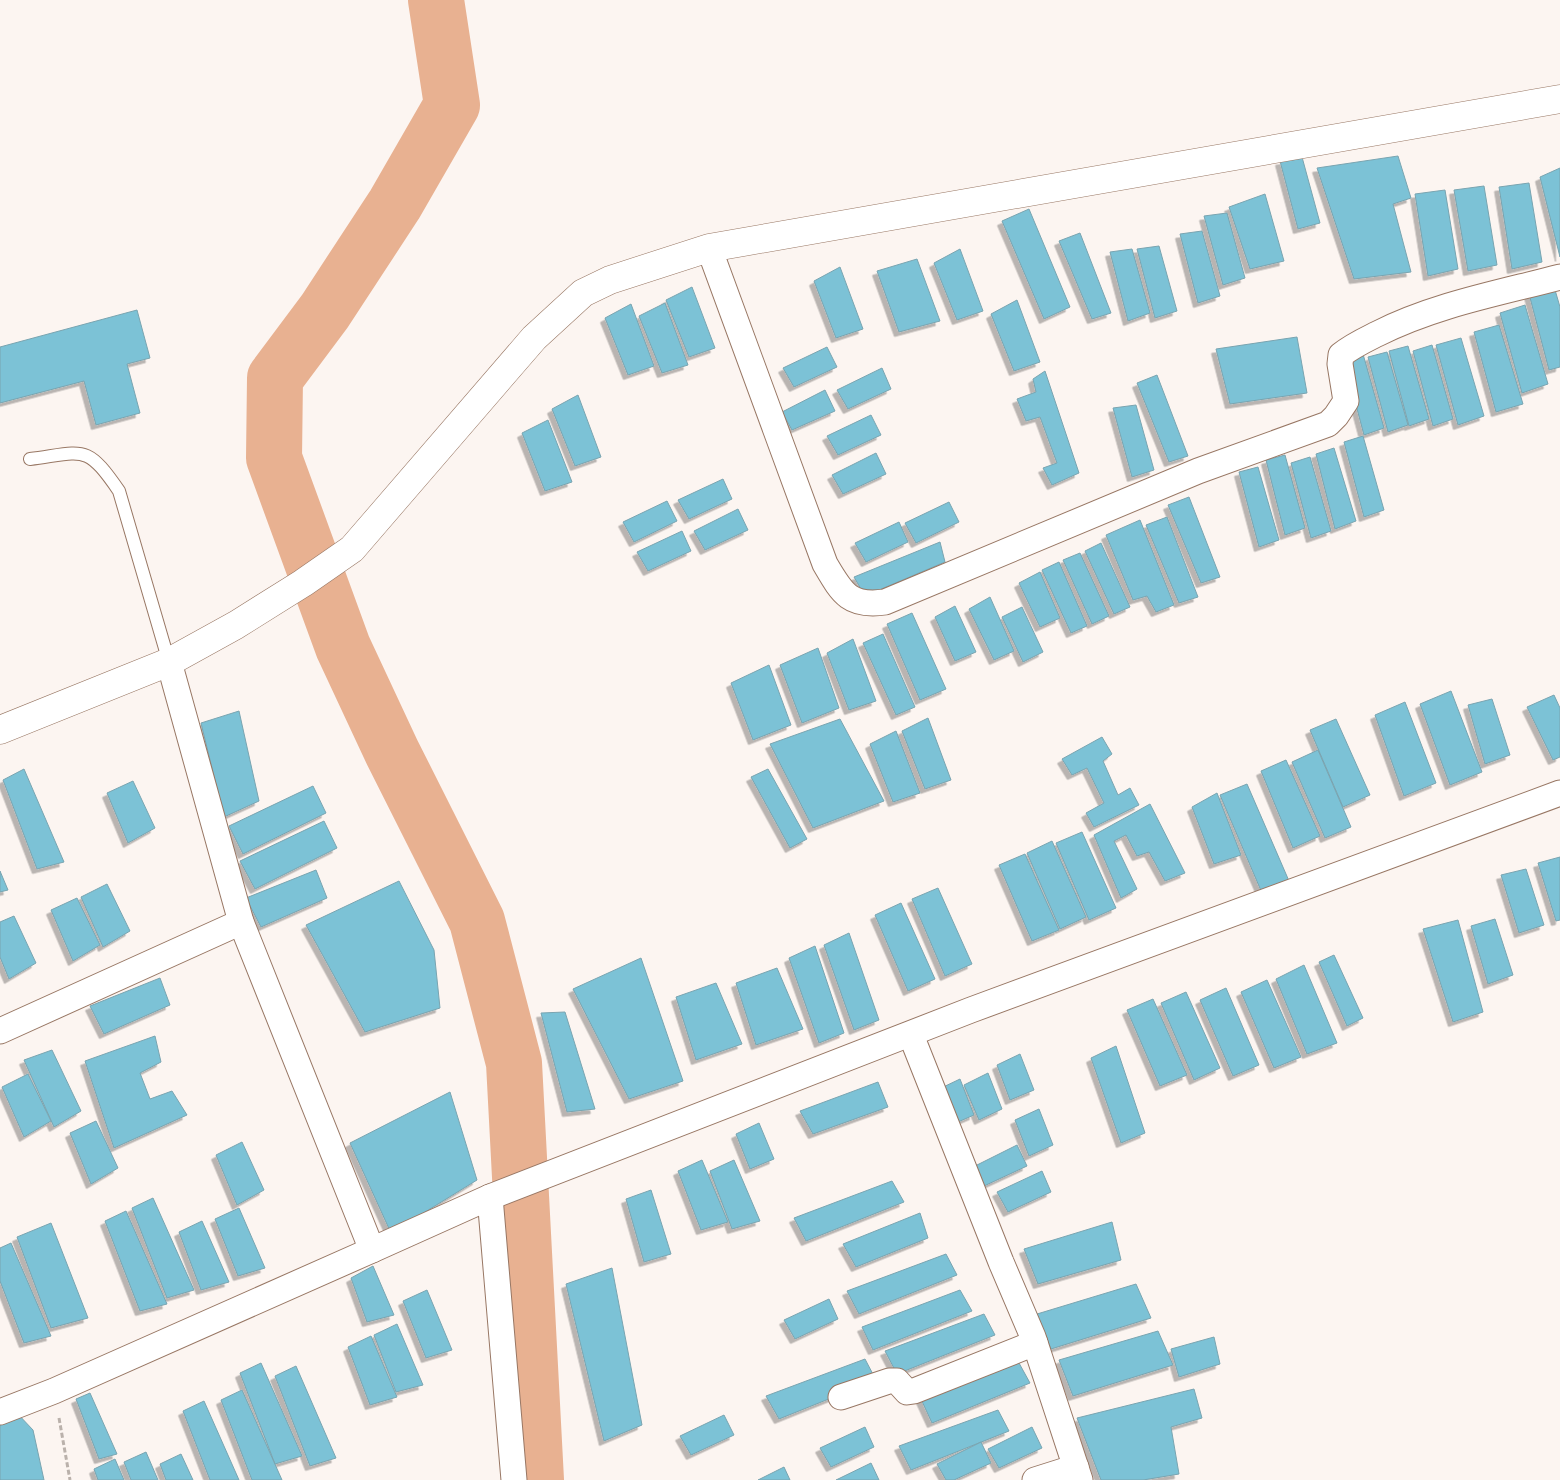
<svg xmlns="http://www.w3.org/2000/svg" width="1560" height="1480" font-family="'Work Sans',sans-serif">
  <defs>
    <filter id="shadow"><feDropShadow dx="-4.5" dy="4.5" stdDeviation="0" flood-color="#0004"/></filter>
  </defs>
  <rect width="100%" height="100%" fill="#fcf5f1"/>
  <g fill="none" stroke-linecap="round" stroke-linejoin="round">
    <path stroke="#e8b191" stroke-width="56" d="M436,0L452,105L395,204L325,311L275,378L274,458L343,647L392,752L477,921L514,1063L536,1480"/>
  </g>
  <g fill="#7bc2d6" stroke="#7aa4b0" filter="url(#shadow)">
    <path d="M1398,156L1411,198L1393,204L1411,272L1354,279L1317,168Z"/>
    <path d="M1302,157L1320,223L1298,229L1280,161Z"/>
    <path d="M1560,168V257L1540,177Z"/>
    <path d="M1529,183L1542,262L1512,269L1499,187Z"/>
    <path d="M1484,186L1497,265L1468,271L1454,190Z"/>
    <path d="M1445,190L1458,269L1428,276L1415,194Z"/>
    <path d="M1265,194L1284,261L1250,269L1229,207Z"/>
    <path d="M1029,209L1070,307L1044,319L1002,221Z"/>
    <path d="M1227,213L1245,278L1223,285L1204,216Z"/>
    <path d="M1202,231L1220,296L1198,303L1180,234Z"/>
    <path d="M1080,233L1111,313L1092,319L1059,241Z"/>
    <path d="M1159,246L1177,311L1155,318L1137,249Z"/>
    <path d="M960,249L983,311L957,320L934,263Z"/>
    <path d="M1132,249L1150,313L1128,321L1110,252Z"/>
    <path d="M917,259L940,321L899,332L877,271Z"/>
    <path d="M840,267L863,329L836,338L814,281Z"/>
    <path d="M1553,283L1560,307V367L1549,370L1528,290Z"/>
    <path d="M692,287L715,348L689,357L666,300Z"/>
    <path d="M1017,300L1040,362L1014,371L991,314Z"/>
    <path d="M665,303L688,365L662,373L639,316Z"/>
    <path d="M631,304L654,366L628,375L605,318Z"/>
    <path d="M1525,305L1548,384L1522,393L1500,313Z"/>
    <path d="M137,310L150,358L127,364L140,413L96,425L84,381L0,403V347Z"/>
    <path d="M1499,325L1523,404L1496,412L1474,332Z"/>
    <path d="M1297,337L1307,393L1230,404L1216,349Z"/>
    <path d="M1461,338L1484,416L1458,425L1436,345Z"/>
    <path d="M1432,345L1453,419L1433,426L1413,351Z"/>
    <path d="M1408,346L1429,419L1409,426L1389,351Z"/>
    <path d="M827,347L837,367L794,387L783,368Z"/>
    <path d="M1387,352L1408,425L1388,432L1368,357Z"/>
    <path d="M1363,354L1384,428L1364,435L1344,360Z"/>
    <path d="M882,368L891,389L848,409L837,390Z"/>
    <path d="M1045,371L1079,473L1052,485L1043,468L1057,463L1040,417L1026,421L1017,399L1036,392L1033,379Z"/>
    <path d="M1157,375L1188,456L1169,462L1137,383Z"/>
    <path d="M825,390L835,411L792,430L782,412Z"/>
    <path d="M578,395L601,457L575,466L552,409Z"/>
    <path d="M1136,405L1154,470L1132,477L1113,408Z"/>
    <path d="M871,415L881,435L838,455L827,436Z"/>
    <path d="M548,420L572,482L545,491L522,433Z"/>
    <path d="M1363,436L1384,510L1364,517L1344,442Z"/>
    <path d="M1334,448L1356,521L1335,529L1316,454Z"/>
    <path d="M876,453L886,474L843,494L832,475Z"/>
    <path d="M1285,455L1305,528L1285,535L1266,460Z"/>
    <path d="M1310,457L1331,531L1311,538L1291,463Z"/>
    <path d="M1258,467L1279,540L1259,547L1239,472Z"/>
    <path d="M723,479L732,499L689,519L678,500Z"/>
    <path d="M1189,497L1220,577L1201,583L1168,505Z"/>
    <path d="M667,501L677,521L634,542L623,522Z"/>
    <path d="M949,502L959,522L916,543L905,523Z"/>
    <path d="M738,509L748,530L705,550L694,531Z"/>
    <path d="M1167,517L1198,597L1179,603L1146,525Z"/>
    <path d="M1140,520L1174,605L1156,612L1147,596L1133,600L1106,535Z"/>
    <path d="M899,522L908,542L866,562L855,543Z"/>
    <path d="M682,531L691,551L648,571L637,552Z"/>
    <path d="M940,542L945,562L865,596L854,577Z"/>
    <path d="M1101,543L1130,607L1114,614L1085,551Z"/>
    <path d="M1080,553L1109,616L1092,624L1063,560Z"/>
    <path d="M1059,562L1087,626L1071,633L1042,570Z"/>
    <path d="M1040,572L1060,618L1040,627L1019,583Z"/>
    <path d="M990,597L1014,651L994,660L969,609Z"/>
    <path d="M955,606L976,652L955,661L935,617Z"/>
    <path d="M1022,607L1043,652L1023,662L1002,617Z"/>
    <path d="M912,613L946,689L920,700L887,624Z"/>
    <path d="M883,634L915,707L896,715L863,643Z"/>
    <path d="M853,639L876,701L849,710L827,653Z"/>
    <path d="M818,648L839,708L802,723L780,665Z"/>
    <path d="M769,665L791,725L753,740L731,683Z"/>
    <path d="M1451,691L1482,772L1450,785L1420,704Z"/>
    <path d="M1554,695L1560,708V757L1553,760L1527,707Z"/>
    <path d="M1492,699L1510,755L1485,764L1468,705Z"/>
    <path d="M1405,702L1436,783L1404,796L1375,715Z"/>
    <path d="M239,711L259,801L224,817L201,723Z"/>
    <path d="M928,718L951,780L925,789L902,731Z"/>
    <path d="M840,719L884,801L813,828L770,744Z"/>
    <path d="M1336,719L1370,795L1343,807L1310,730Z"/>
    <path d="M896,731L920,793L893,802L870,744Z"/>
    <path d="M1102,737L1112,754L1103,761L1118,795L1130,788L1139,805L1094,827L1086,813L1104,803L1087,768L1072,775L1062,759Z"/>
    <path d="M1318,750L1351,827L1325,838L1292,762Z"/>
    <path d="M1286,760L1320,836L1293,848L1261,771Z"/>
    <path d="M24,769L64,862L37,869L3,780Z"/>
    <path d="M768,769L807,839L790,848L751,777Z"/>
    <path d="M133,781L155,828L128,843L107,793Z"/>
    <path d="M1247,784L1289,881L1262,893L1220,795Z"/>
    <path d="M313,786L326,813L243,854L229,826Z"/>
    <path d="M1217,793L1241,855L1214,864L1192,807Z"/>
    <path d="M1150,804L1185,873L1165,881L1149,852L1137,856L1126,835L1114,841L1137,889L1121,898L1094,835Z"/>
    <path d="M324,821L337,848L255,889L240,861Z"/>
    <path d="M1082,832L1116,908L1089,920L1056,843Z"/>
    <path d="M1052,841L1086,917L1060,929L1027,853Z"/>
    <path d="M1025,854L1059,930L1032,941L999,865Z"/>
    <path d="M1560,857V920L1556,921L1538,863Z"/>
    <path d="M1526,869L1544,925L1519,933L1501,875Z"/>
    <path d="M316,870L327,898L261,927L246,898Z"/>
    <path d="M0,871L8,890L0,892Z"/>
    <path d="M399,881L434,950L440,1008L365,1032L306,925Z"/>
    <path d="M107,884L130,931L103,947L81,897Z"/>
    <path d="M938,888L972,964L945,976L912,899Z"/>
    <path d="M77,898L100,945L73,961L51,910Z"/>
    <path d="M901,903L935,979L908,991L875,915Z"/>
    <path d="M14,916L36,963L9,979L0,957V922Z"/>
    <path d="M1495,919L1513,975L1488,984L1471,926Z"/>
    <path d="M1458,920L1483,1012L1453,1022L1423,929Z"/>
    <path d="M849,933L879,1020L854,1030L824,945Z"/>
    <path d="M815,946L844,1033L819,1043L789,958Z"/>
    <path d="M1334,955L1363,1018L1347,1026L1319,962Z"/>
    <path d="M641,958L683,1081L629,1099L573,989Z"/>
    <path d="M1304,965L1337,1043L1307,1054L1276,979Z"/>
    <path d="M777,968L803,1029L756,1045L736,983Z"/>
    <path d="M160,978L170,1005L104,1034L90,1006Z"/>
    <path d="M1267,980L1301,1057L1274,1068L1241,992Z"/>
    <path d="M716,983L742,1044L696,1060L676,997Z"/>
    <path d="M1226,988L1259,1065L1233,1076L1200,1000Z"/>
    <path d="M1186,992L1220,1068L1194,1080L1161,1003Z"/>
    <path d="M1153,999L1187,1075L1160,1086L1127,1010Z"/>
    <path d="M565,1012L595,1109L567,1112L541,1013Z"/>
    <path d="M155,1036L161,1062L140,1073L150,1099L172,1091L187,1115L114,1148L85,1061Z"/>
    <path d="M1116,1046L1145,1133L1121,1143L1091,1058Z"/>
    <path d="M52,1050L81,1111L54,1127L24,1060Z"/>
    <path d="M1020,1054L1034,1090L1010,1100L997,1065Z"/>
    <path d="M988,1073L1002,1109L979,1120L964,1085Z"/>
    <path d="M28,1074L51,1121L24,1137L2,1087Z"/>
    <path d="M960,1079L974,1115L951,1125L937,1090Z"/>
    <path d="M878,1082L888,1107L813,1134L800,1111Z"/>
    <path d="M450,1092L477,1180L391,1233L350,1143Z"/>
    <path d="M1039,1109L1053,1145L1029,1156L1015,1120Z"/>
    <path d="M96,1121L118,1168L91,1184L70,1133Z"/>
    <path d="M759,1123L774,1159L750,1169L736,1134Z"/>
    <path d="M242,1142L264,1190L237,1205L216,1155Z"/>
    <path d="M1017,1145L1027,1166L984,1186L973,1167Z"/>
    <path d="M702,1160L728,1222L701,1230L678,1171Z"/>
    <path d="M734,1160L760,1221L732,1229L710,1171Z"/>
    <path d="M1042,1171L1051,1192L1008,1212L997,1192Z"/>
    <path d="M892,1181L904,1202L806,1241L794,1218Z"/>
    <path d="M651,1190L671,1254L644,1262L626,1199Z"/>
    <path d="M153,1198L194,1290L167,1298L132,1208Z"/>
    <path d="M239,1208L265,1268L238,1276L215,1219Z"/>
    <path d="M126,1211L167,1304L140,1311L105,1221Z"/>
    <path d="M920,1213L928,1238L856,1267L843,1244Z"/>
    <path d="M202,1221L229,1282L201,1290L179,1232Z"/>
    <path d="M1112,1222L1121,1260L1038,1284L1024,1249Z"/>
    <path d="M51,1223L88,1318L51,1328L17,1237Z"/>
    <path d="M11,1243L51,1336L24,1343L0,1281V1248Z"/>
    <path d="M946,1254L957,1275L859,1314L847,1291Z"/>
    <path d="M373,1266L394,1315L367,1322L351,1278Z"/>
    <path d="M612,1268L642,1425L604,1441L566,1284Z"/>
    <path d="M1136,1284L1151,1318L1051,1349L1037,1314Z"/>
    <path d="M427,1290L452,1350L426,1358L403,1301Z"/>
    <path d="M960,1290L972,1311L873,1350L862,1327Z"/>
    <path d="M829,1299L838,1319L795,1339L784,1320Z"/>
    <path d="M984,1314L995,1335L897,1374L885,1351Z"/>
    <path d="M397,1324L423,1385L396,1392L374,1335Z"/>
    <path d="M1158,1331L1173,1365L1073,1396L1059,1360Z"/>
    <path d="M371,1336L397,1397L370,1405L348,1347Z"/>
    <path d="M1214,1337L1220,1364L1179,1377L1171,1349Z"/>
    <path d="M865,1359L876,1380L779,1419L766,1396Z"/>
    <path d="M261,1363L302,1456L275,1464L240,1373Z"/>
    <path d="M1019,1363L1030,1383L932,1423L921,1399Z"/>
    <path d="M296,1366L336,1458L310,1466L275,1376Z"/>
    <path d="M1194,1389L1202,1418L1171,1427L1179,1474L1143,1480H1101L1077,1418Z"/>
    <path d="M242,1390L282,1480H252L221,1400Z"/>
    <path d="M90,1393L117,1454L99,1459L76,1399Z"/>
    <path d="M204,1401L239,1480H210L183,1411Z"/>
    <path d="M998,1410L1009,1431L911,1470L899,1446Z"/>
    <path d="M16,1412L33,1430L44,1480H0V1418Z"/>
    <path d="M724,1415L734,1435L691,1455L680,1436Z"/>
    <path d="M865,1427L874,1447L831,1467L820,1448Z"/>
    <path d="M1032,1427L1042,1448L999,1468L988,1449Z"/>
    <path d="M981,1442L991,1463L954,1480H946L937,1464Z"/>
    <path d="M146,1452L158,1480H131L124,1462Z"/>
    <path d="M181,1454L193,1480H166L160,1464Z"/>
    <path d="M115,1459L124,1480H98L94,1469Z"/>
    <path d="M871,1463L879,1480H836Z"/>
    <path d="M784,1467L790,1480H758Z"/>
  </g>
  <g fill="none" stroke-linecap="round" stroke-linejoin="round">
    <g stroke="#987764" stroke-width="14">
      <path id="service" d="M30,459C84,452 86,443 119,491L169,662"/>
    </g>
    <g stroke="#987764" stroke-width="27">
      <g id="minor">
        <path d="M709,248L825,564C842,593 849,607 885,602L1198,471L1328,424L1336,416L1346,401L1340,364L1341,355C1352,346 1365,340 1377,334C1434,305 1499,293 1560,277"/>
        <path d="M0,1031L241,922"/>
        <path d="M911,1035L1001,1262L1033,1337L1080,1480"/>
        <path d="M490,1197L971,1010L1560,793"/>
        <path d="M372,1250L490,1197L514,1480"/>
        <path d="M841,1397L889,1381H897L907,1392L914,1391L1035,1343"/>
        <path d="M0,1412L54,1391L372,1250L241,922L169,662"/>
        <path d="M1035,1480L1076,1467"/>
      </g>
    </g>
    <g stroke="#987764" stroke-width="29">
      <path id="tertiary" d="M0,730L169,662L236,625L303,583L352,549L534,338L583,293L610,280L709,248L1560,99"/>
    </g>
    <path stroke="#bab1ab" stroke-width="3" stroke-dasharray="5 2.5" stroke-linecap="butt" d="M59,1418L70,1480"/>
    <use href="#service" stroke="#fff" stroke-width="12"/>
    <use href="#minor" stroke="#fff" stroke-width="25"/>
    <use href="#tertiary" stroke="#fff" stroke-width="28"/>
  </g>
</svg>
